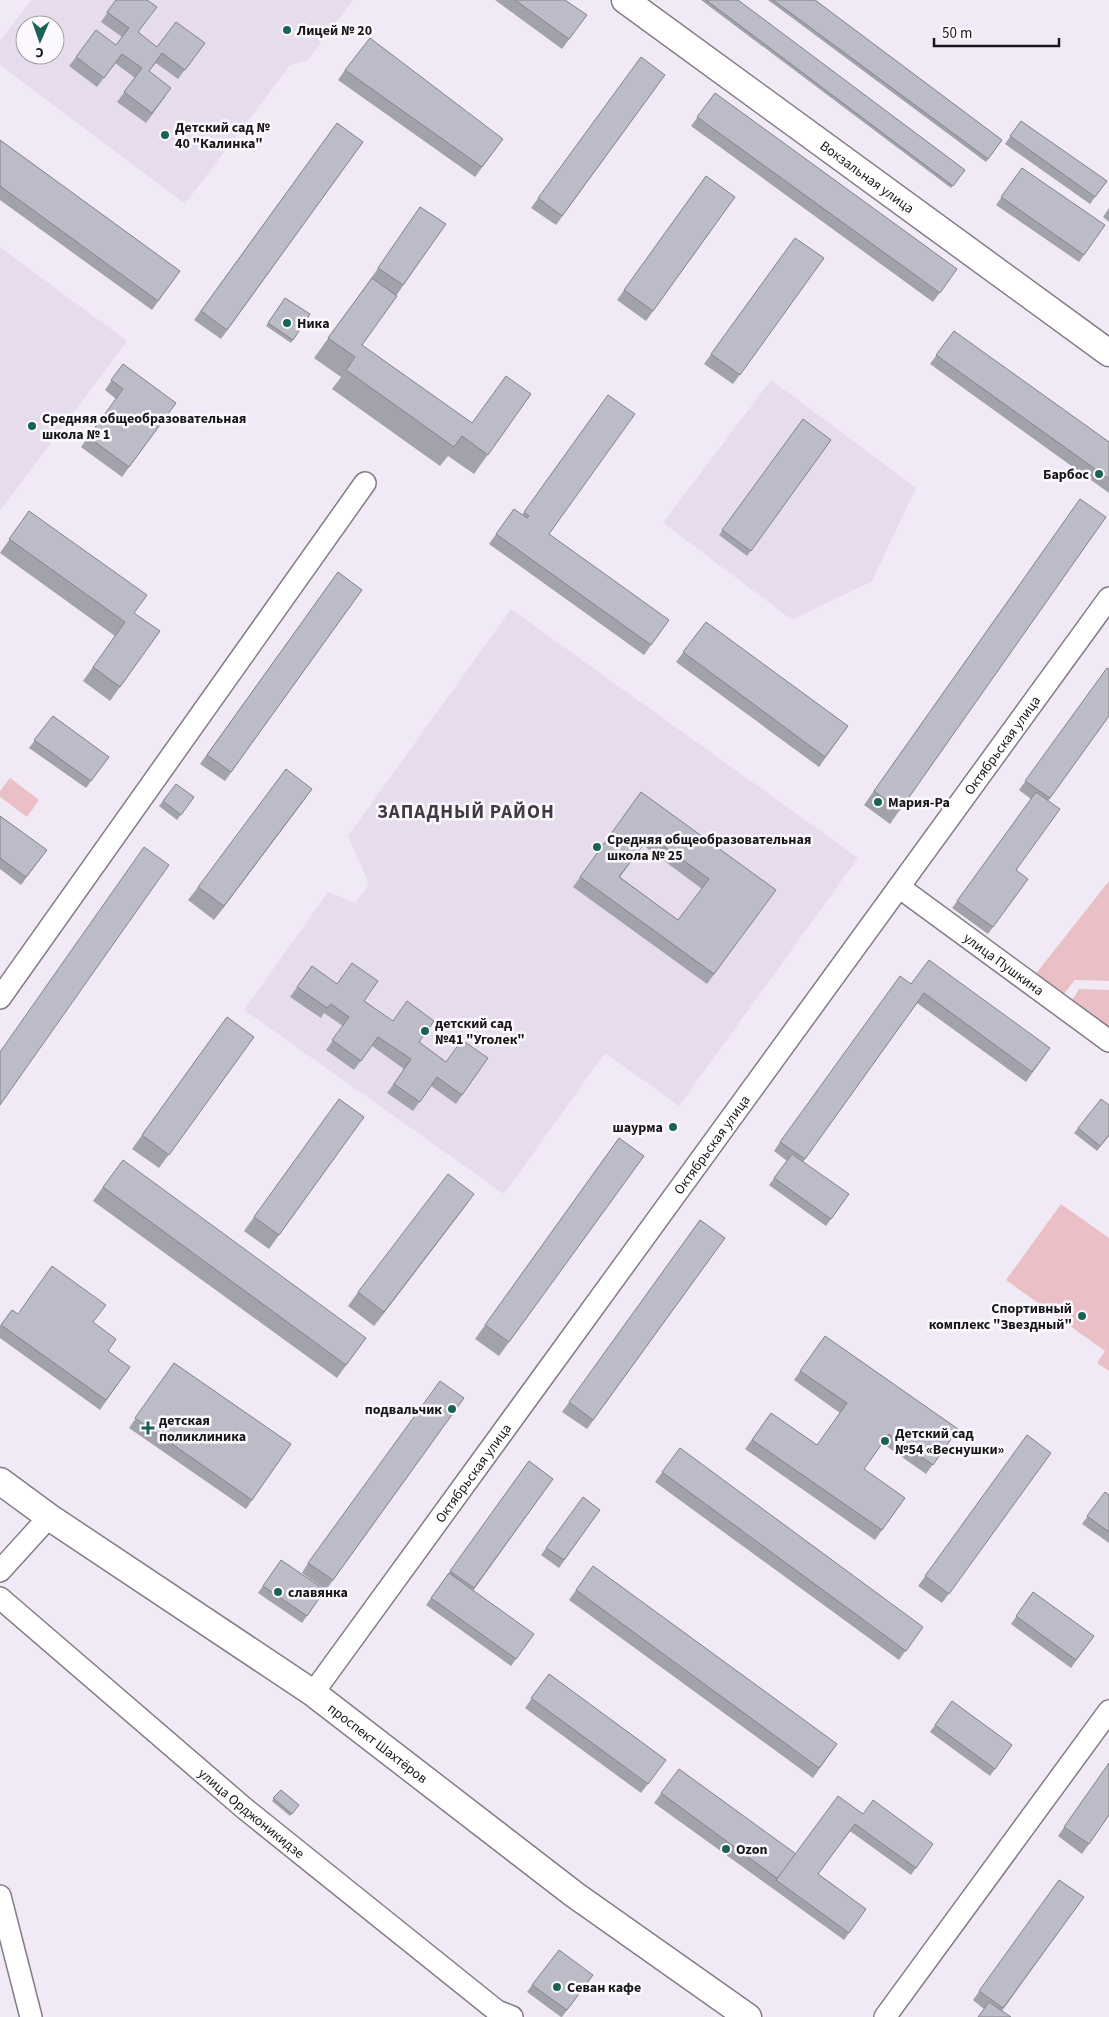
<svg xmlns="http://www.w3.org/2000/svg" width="1109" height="2017" font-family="'Source Sans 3',sans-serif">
  <rect width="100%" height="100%" fill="#f1eaf6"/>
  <g fill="#e7dcee" fill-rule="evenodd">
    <path d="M31,0H353L307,61L290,65L185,204L0,65V41ZM25,25H55V55H25Z"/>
    <path d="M0,247L127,341L0,511Z"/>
    <path d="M771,380L916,488L872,581L792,620L663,523Z"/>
    <path d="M511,609L858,858L679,1106L605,1053L504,1194L244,1010L328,892L355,903L369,884L348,836Z"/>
  </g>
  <g fill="#ebbfc6">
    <path d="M10,778L39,800L27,817L0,797V791Z"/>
    <path d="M1109,881V981L1075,980L1062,996L1034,976Z"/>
    <path d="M1079,989L1109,990V1029L1071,1002Z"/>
    <path d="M1061,1204L1109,1238V1371L1097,1363L1105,1351L1006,1280Z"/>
  </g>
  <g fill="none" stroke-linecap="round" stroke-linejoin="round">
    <g stroke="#837c87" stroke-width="24">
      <g id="minor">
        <path id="s1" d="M899,887L1109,1041"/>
        <path d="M0,998L365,483"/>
        <path d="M0,1571L49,1517"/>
        <path id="s2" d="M0,1598L244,1808L497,2011L512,2017"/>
        <path id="s3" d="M313,1693L1109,598"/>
        <path d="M0,1896L31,2017"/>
        <path d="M885,2017L1109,1711"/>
      </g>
    </g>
    <g stroke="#837c87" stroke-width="29">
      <g id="major">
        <path id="s4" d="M625,0L1109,353"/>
        <path id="s5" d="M0,1481L49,1517L313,1693L575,1895L748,2017"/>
      </g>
    </g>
    <use href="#minor" stroke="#fff" stroke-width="21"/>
    <use href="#major" stroke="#fff" stroke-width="26"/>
  </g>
  <g fill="#a2a2ac" fill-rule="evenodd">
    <path d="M116,0L138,32L157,47L205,43L178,79L156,63L149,71L165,97L146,123L117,102L135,78L115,63L97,87L69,66L76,57L116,45L122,37L101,22Z"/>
    <path d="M495,0H565L587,15L562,49Z"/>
    <path d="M701,0H738L965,170L951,188Z"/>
    <path d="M768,0H815L1002,140L986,162Z"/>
    <path d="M641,57L665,75L556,225L531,208Z"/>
    <path d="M345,70L503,139L475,177L338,80Z"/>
    <path d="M715,93L957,269L933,302L691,126Z"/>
    <path d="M1021,121L1107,181L1090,204L1005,144Z"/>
    <path d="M337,123L363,142L221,339L194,320Z"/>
    <path d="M0,140L180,271L152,310L0,200Z"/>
    <path d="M1022,168L1105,225L1079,262L996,205Z"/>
    <path d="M706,176L735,197L646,321L617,300Z"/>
    <path d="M420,207L446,224L362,345L472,423L531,394L474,474L448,456L440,466L332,389L341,377L314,358L365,287Z"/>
    <path d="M1109,208V222L1103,217Z"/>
    <path d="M795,238L824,258L733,384L704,364Z"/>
    <path d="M285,298L310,314L291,343L266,326Z"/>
    <path d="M954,331L1109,442V493L930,364Z"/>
    <path d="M123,364L176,403L122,477L81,447L116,399L105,390Z"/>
    <path d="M608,395L549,534L669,620L644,655L489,544L514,509L522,515Z"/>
    <path d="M803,419L831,440L747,556L719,535Z"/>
    <path d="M1080,499L1096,531L890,824L864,805Z"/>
    <path d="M29,511L134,613L160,631L110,701L83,681L115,636L0,553Z"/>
    <path d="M338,572L362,590L225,781L200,764Z"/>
    <path d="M706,622L848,726L819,767L676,662Z"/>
    <path d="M1107,668L1109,716L1048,801L1016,870L1028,879L988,934L952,908L1031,799L1019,790Z"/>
    <path d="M53,716L109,757L86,788L29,748Z"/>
    <path d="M176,784L194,797L177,820L159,806Z"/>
    <path d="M312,789L214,920L188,900L198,887Z"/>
    <path d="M641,792L776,890L707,984L573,887ZM643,845L702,889L678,920L620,877Z"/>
    <path d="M0,816L47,850L21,885L0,869Z"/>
    <path d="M312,966L337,984L365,1001L419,1042L446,1062L488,1058L456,1104L431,1086L413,1111L387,1093L404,1069L372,1046L354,1070L326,1050L343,1026L324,1013L321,1018L290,997Z"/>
    <path d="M911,984L1050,1048L1026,1082L917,1003L803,1162L849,1194L826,1226L769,1185L787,1161L774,1151L780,1142Z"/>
    <path d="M227,1017L254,1037L159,1168L132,1149Z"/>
    <path d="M339,1099L364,1117L269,1249L244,1231Z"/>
    <path d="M1109,1105V1136L1097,1151L1074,1133L1078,1128Z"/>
    <path d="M619,1138L644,1156L499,1356L475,1339Z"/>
    <path d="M103,1187L366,1338L337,1378L93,1201Z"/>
    <path d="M474,1194L374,1326L348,1306L358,1292Z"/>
    <path d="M700,1220L725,1238L587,1429L562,1412Z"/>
    <path d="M12,1310L18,1314L93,1322L108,1351L130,1367L100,1410L0,1338V1326Z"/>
    <path d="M825,1336L958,1429L926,1474L882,1443L864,1469L905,1498L875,1540L745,1449L771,1413L817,1445L840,1413L794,1380Z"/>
    <path d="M174,1363L291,1444L246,1509L129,1428Z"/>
    <path d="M464,1398L326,1590L302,1573L308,1563Z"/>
    <path d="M1027,1435L1051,1453L942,1603L918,1586Z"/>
    <path d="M680,1448L923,1627L899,1660L655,1482Z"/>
    <path d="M529,1461L553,1479L473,1591L534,1634L511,1666L426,1605Z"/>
    <path d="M1105,1492L1109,1495V1543L1082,1524Z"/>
    <path d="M583,1497L600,1510L559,1568L541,1555Z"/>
    <path d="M281,1560L325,1590L302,1623L258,1593Z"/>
    <path d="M593,1566L837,1744L813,1778L569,1600Z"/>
    <path d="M1033,1592L1094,1636L1071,1668L1011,1624Z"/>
    <path d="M549,1674L666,1760L641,1793L525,1708Z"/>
    <path d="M952,1701L1012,1745L990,1776L930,1732Z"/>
    <path d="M1109,1763V1815L1082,1854L1058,1836Z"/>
    <path d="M679,1769L796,1854L863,1814L933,1844L911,1875L850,1831L818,1874L866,1909L844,1940L654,1803Z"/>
    <path d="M281,1790L299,1805L290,1816L272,1801Z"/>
    <path d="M1059,1880L1084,1897L1002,2011L984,2009L973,2000Z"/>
    <path d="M593,1975L562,2017H561L527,1992L532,1985Z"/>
  </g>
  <g fill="#84848c">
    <path d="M312,789L302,803L214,920L224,906Z"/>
    <path d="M474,1194L464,1208L374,1326L384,1312Z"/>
  </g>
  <g fill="#bcbcc8" stroke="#84848c" fill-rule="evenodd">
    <path d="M116,0H147L157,7L138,32L157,47L176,22L205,43L185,70L162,53L149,71L171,88L152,113L124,92L142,68L122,54L104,78L76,57L96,30L116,45L129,28L107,12Z"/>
    <path d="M515,0H565L587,15L569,39Z"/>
    <path d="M706,0H738L965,170L953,186Z"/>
    <path d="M773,0H815L1002,140L988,159Z"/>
    <path d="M370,38L503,139L482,167L345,70Z"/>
    <path d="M641,57L665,75L562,216L538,198Z"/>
    <path d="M715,93L957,269L940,293L697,117Z"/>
    <path d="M1021,121L1107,181L1095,197L1010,136Z"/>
    <path d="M337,123L363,142L227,330L201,311Z"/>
    <path d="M0,140L180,271L158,301L0,186Z"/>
    <path d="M1022,168L1105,225L1084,255L1001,197Z"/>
    <path d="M706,176L735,197L653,311L624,290Z"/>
    <path d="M420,207L446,224L403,285L378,268Z"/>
    <path d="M795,238L824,258L740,375L711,354Z"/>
    <path d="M372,278L397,296L362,345L472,423L506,376L531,394L488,455L462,436L454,447L346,370L355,357L328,338Z"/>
    <path d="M285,298L310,314L293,340L268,323Z"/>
    <path d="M954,331L1109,442V479L936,355Z"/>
    <path d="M123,364L176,403L129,467L88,437L123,389L111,380Z"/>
    <path d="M608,395L635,414L549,534L669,620L651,645L496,534L514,509L527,518L529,516L524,512Z"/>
    <path d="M803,419L831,440L751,551L722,530Z"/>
    <path d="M1080,499L1106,517L900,810L874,791Z"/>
    <path d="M29,511L147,595L134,613L160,631L120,687L93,667L125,622L9,539Z"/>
    <path d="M338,572L362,590L231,772L207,755Z"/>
    <path d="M706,622L848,726L825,757L683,652Z"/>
    <path d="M1107,668L1109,669V716L1050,798L1025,781Z"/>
    <path d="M53,716L109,757L91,781L34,740Z"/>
    <path d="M286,769L312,789L224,906L198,887Z"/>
    <path d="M176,784L194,797L181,815L163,801Z"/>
    <path d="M641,792L776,890L714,974L580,877ZM650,836L709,879L678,920L619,877Z"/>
    <path d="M1036,792L1060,809L1016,870L1028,879L993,927L957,901Z"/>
    <path d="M0,816L47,850L26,877L0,858Z"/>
    <path d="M144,847L169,865L0,1105V1052Z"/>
    <path d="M929,960L1050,1048L1032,1072L924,993L805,1159L780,1142L900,976L911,984Z"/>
    <path d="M352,963L378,981L364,1001L393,1021L407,1001L434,1021L419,1042L446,1062L462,1040L488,1058L462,1095L437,1077L420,1102L394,1084L411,1059L378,1037L361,1061L332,1040L349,1017L331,1004L327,1008L297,987L312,966L337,984Z"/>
    <path d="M227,1017L254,1037L169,1155L142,1135Z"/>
    <path d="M339,1099L364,1117L279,1235L254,1217Z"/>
    <path d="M1101,1099L1109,1105V1135L1100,1146L1078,1128Z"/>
    <path d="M619,1138L644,1156L509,1342L485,1325Z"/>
    <path d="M792,1154L849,1194L831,1219L774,1178Z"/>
    <path d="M123,1160L366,1338L346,1365L103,1187Z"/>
    <path d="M448,1174L474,1194L384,1312L358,1292Z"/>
    <path d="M700,1220L725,1238L593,1420L569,1402Z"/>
    <path d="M52,1266L106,1305L93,1322L116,1339L108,1351L130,1367L106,1400L1,1325L12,1310L18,1314Z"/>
    <path d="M825,1336L958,1429L933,1465L889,1434L864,1469L905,1498L882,1530L752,1440L771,1413L817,1445L847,1403L800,1371Z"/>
    <path d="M174,1363L291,1444L252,1500L135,1418Z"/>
    <path d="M440,1381L464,1398L333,1580L308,1563Z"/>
    <path d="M1027,1435L1051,1453L949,1594L925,1576Z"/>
    <path d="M680,1448L923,1627L906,1651L662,1472Z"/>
    <path d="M529,1461L553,1479L474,1588L450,1571Z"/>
    <path d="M1105,1492L1109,1495V1532L1087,1516Z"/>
    <path d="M583,1497L600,1510L564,1560L546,1548Z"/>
    <path d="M281,1560L325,1590L307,1616L263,1586Z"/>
    <path d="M593,1566L837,1744L819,1768L576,1590Z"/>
    <path d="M449,1573L534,1634L516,1659L431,1598Z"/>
    <path d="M1033,1592L1094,1636L1076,1660L1016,1616Z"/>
    <path d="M549,1674L666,1760L648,1784L531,1698Z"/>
    <path d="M952,1701L1012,1745L995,1769L935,1725Z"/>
    <path d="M1109,1763V1815L1089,1844L1064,1827Z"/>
    <path d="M679,1769L796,1854L778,1879L661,1793Z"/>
    <path d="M281,1790L299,1805L292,1814L273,1798Z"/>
    <path d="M838,1796L863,1814L873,1800L933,1844L916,1868L855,1824L818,1874L866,1909L849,1933L776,1880Z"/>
    <path d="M1059,1880L1084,1897L1003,2008L979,1991Z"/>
    <path d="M559,1950L593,1975L567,2010L532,1985Z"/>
    <path d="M989,2002L1011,2017H978Z"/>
  </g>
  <g fill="#1b6256" stroke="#fcf9fe" stroke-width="2">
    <circle cx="287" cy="30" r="5"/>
    <circle cx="165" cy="135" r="5"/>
    <circle cx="287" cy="323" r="5"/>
    <circle cx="32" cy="426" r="5"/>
    <circle cx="1099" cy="474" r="5"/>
    <circle cx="878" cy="802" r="5"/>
    <circle cx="597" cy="847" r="5"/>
    <circle cx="425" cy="1031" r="5"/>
    <circle cx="673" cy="1127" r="5"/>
    <circle cx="1082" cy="1316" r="5"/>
    <circle cx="452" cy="1409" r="5"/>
    <path d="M145.5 1420.5h5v5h5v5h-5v5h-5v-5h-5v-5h5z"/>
    <circle cx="885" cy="1441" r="5"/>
    <circle cx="278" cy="1592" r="5"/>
    <circle cx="726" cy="1849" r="5"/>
    <circle cx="557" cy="1987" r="5"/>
  </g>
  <g text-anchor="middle" stroke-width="5" stroke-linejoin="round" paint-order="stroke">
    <g font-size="14" font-weight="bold" fill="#18161a" stroke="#fcf9fe" text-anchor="start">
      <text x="297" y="35">Лицей № 20</text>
      <text x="175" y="132">Детский сад №<tspan x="175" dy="16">40 "Калинка"</tspan></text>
      <text x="297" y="328">Ника</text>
      <text x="42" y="423">Средняя общеобразовательная<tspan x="42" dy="16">школа № 1</tspan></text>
      <text x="1089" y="479" text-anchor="end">Барбос</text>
      <text x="888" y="807">Мария-Ра</text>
      <text x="607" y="844">Средняя общеобразовательная<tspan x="607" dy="16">школа № 25</tspan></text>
      <text x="435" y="1028">детский сад<tspan x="435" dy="16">№41 "Уголек"</tspan></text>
      <text x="663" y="1132" text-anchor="end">шаурма</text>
      <text x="1072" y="1313" text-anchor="end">Спортивный<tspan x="1072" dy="16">комплекс "Звездный"</tspan></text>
      <text x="442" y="1414" text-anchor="end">подвальчик</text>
      <text x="159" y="1425">детская<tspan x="159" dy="16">поликлиника</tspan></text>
      <text x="895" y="1438">Детский сад<tspan x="895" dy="16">№54 «Веснушки»</tspan></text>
      <text x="288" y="1597">славянка</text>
      <text x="736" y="1854">Ozon</text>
      <text x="567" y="1992">Севан кафе</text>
    </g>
    <g font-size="14" fill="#18161a" stroke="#fcf9fe">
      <text dy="5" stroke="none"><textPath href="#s4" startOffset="300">Вокзальная улица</textPath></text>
      <text dy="5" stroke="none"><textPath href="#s3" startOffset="1172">Октябрьская улица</textPath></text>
      <text dy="5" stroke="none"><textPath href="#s1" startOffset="130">улица Пушкина</textPath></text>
      <text dy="5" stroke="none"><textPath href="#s3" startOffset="678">Октябрьская улица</textPath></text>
      <text dy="5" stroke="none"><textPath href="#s3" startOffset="272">Октябрьская улица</textPath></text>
      <text dy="5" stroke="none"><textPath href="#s5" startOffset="460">проспект Шахтёров</textPath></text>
      <text dy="5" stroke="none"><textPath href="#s2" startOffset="331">улица Орджоникидзе</textPath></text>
    </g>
    <g font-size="19" font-weight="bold" letter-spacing="1" fill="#403a43" stroke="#fcf9fe">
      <text x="466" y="818">ЗАПАДНЫЙ РАЙОН</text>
    </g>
  </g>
  <g transform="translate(40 40) rotate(182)"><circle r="24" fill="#fcf9fe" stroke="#a19ea3"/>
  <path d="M0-4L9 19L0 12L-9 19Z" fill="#1b6256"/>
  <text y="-8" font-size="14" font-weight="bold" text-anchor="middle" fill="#18161a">С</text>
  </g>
  <path d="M934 38v8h125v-8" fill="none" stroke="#18161a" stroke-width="2.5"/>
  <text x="942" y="38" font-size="15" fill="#18161a" stroke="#fcf9fe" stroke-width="4" paint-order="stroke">50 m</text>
</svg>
